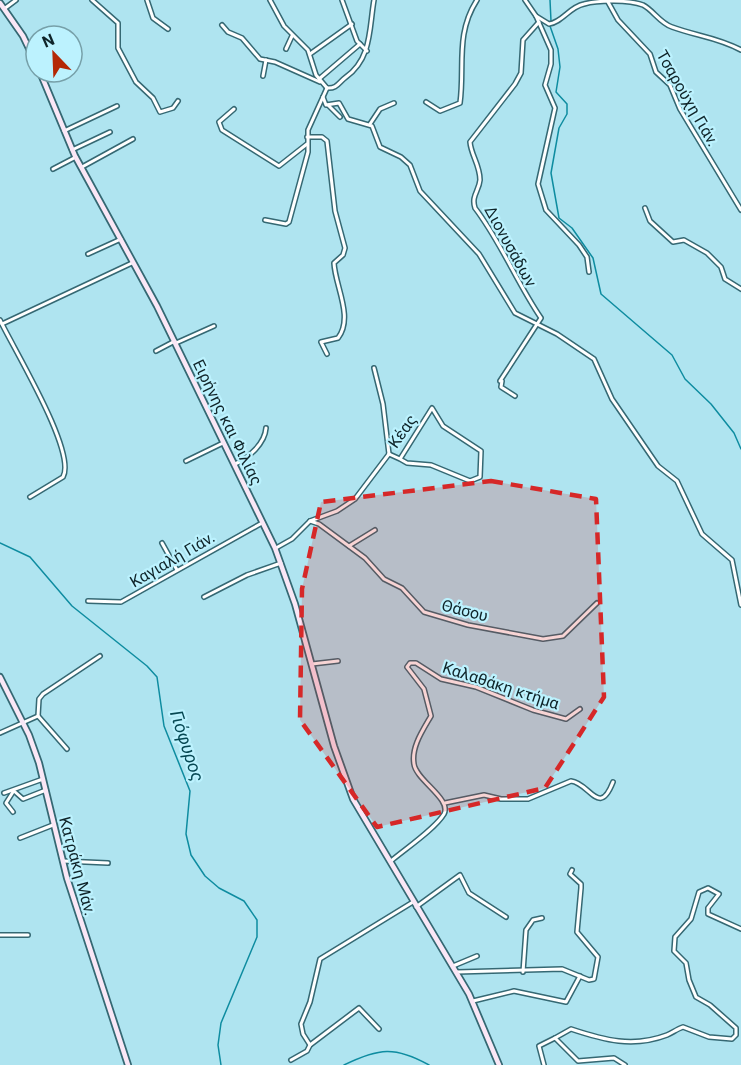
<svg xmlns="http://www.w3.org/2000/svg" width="741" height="1065" font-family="Roboto,sans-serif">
  <rect width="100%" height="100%" fill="#afe4f0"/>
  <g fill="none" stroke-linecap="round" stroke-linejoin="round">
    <g stroke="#0e8ca0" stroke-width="1.5">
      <path d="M550,0L551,21"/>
      <path d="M550,26L558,49L560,67L556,92L567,104V114L559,128L551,173L559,218L572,228L593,258L601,294L672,355L685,379L711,404L734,433L741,449"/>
      <path d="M0,543L30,557L72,606L147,666L157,677L164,726L190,791L186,834L191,855L205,876L219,888L244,901L257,920V937L221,1023L218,1045L221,1065"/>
      <path d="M344,1065C379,1048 395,1046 429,1065"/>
    </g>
    <g stroke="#356873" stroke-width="6">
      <g id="street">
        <path d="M92,0L118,23V48L136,82L153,98L160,112L173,108L178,101"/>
        <path d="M147,0L153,18L168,29"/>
        <path d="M270,0L284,26L308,50L316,75L327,88"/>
        <path d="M342,0L357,41L367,51"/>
        <path d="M525,0L536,16L549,24C563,22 569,7 584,4C599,0 629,0 643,5C653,10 660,23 672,27C696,36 717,37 741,50"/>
        <path d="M608,2L618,20L650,54L656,72L670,85L680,109L741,210"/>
        <path d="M4,9L16,0"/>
        <path d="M536,16L551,50V64L545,85L555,108L538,184L546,210L579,245L587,257L589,272"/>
        <path d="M222,25L228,32L242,38L260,59L275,62L320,82"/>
        <path d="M286,49L292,36"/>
        <path d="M310,54L352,24"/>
        <path d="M263,76L266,60"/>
        <path d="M319,79L360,44"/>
        <path d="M327,88C337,89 339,82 346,77C372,58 369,29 374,0"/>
        <path d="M323,97L326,105L339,103L348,119L372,126L380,147L401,157L410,165L420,191L479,254L515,313L557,334L594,359L612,399L658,466L677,481L702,534L732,560L741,605"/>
        <path d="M426,102L440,111L460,103C465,67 455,34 477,0"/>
        <path d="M328,105L340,117"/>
        <path d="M234,109L219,122L222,130L279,166L307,144"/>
        <path d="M370,124L380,109L394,103"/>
        <path d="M64,131L117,106"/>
        <path d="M307,137H322L327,141L335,211L345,248L343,255L334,263C335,286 354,317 338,338L321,342L327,354"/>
        <path d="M72,150L110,132"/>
        <path d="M82,167L133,139"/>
        <path d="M53,169L76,157"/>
        <path d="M645,208L650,221L673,242L684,240L707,253L721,267L725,279L741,289"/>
        <path d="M265,220L286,224L289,222L308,152V130L327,88"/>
        <path d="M88,254L121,239"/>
        <path d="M0,320C13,348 77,452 63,477L30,497"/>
        <path d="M2,324L132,263"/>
        <path d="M176,343L214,326"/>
        <path d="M156,351L175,341"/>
        <path d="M374,368L383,404L389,454"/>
        <path d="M515,396L501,387L502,381H500L541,318C517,283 501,242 475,208C471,196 479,191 480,180C480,165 471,155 470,142L515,84L521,73L523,40L539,22"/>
        <path d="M389,454L400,459L432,408L443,426L481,451L480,477L470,481L431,465L407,463L400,459"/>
        <path d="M186,461L223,443"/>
        <path d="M235,464C249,458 265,443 266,428"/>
        <path d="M310,521L319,524L365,558L384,579L402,588L424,612L468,625L543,639L563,636L597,603"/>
        <path d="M162,543L177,570"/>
        <path d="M349,546L375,530"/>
        <path d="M276,548L292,539L310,521L337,511L355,499L389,454"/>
        <path d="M204,597L247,575L281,563"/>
        <path d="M88,601L121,602L262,523"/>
        <path d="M312,664L338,661"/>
        <path d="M38,716L39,699L43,694L100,656"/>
        <path d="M0,733L38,716L67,749"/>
        <path d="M14,791L23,799L46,790"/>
        <path d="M4,793L43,779"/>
        <path d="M445,803L484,795L501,799H528L571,781C590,783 599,818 613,782"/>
        <path d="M13,812L6,803L13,792"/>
        <path d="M20,838L53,825"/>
        <path d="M63,861L108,863"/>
        <path d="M391,861C405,849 435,829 444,814C452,799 416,780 414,764C411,747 423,730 431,716L424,689L407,667L410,663H416L441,679L476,687L533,710L566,719L580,709"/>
        <path d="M416,907L460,875L469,893L506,917"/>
        <path d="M0,935H28"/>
        <path d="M453,966L477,956"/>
        <path d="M457,972L562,969L589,980L594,979L598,957L577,932L581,888V884L570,874L572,870"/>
        <path d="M523,972L526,930L533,920L542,918"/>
        <path d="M473,1001L514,991L566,1002L580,976"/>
        <path d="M379,1029L359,1008L310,1045L303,1034L301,1024L310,1002L320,959L413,902"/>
        <path d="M555,1038L571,1029C604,1040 633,1048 667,1035C672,1033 677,1029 683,1027L709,1037L732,1039L736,1035V1028L710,1005L696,997L689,980L686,963L674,951L675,937L691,919L699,892L708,888L719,894L708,908V914L741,929"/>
        <path d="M291,1060L307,1051L310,1045"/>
        <path d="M544,1065L539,1046L555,1038L578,1061L614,1058L625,1065"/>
      </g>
    </g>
    <g stroke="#356873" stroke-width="8">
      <g id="secondary">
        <path d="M0,3L23,36L36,63"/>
        <path d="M40,72L75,156L157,306L275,548L295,604L334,746L353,799L469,994L499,1065"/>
        <path d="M0,677L29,735L39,763L67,878L128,1065"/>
      </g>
    </g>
    <use href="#street" stroke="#fff" stroke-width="3"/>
    <use href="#secondary" stroke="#fae7f6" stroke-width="4.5"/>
  </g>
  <path fill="#d62828" fill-opacity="0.2" stroke="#d62828" stroke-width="4.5" stroke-dasharray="12 8" stroke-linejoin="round" d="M491,481L596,499L604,697L545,788L377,827L300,720L302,589L321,502Z"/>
  <g text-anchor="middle" stroke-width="4.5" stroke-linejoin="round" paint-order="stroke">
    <g font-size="16" fill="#0f2429" stroke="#bcf2fe">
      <text transform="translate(688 98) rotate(60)" y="6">Τσαρούχη Γιάν.</text>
      <text transform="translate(511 246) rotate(61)" y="6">Διονυσάδων</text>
      <text transform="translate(228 422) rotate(64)" y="6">Ειρήνης και Φιλίας</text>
      <text transform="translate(402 431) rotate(-55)" y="6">Κέας</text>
      <text transform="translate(172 559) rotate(-30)" y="6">Καγιαλή Γιάν.</text>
      <text transform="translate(465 610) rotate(14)" y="6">Θάσου</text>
      <text transform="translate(501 685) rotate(18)" y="6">Καλαθάκη κτήμα</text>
      <text transform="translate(78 866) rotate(75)" y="6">Κατράκη Μάν.</text>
    </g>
    <g font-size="18" font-style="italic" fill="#064853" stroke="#bcf2fe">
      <text transform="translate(187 746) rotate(72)" y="6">Γιόφυρος</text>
    </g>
  </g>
  <g transform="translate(54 54) rotate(337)"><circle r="28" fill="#bcf2fe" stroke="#77a0a9" stroke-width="1.5"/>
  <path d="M0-4.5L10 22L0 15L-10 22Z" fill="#b42805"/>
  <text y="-9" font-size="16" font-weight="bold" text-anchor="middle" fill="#0f2429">N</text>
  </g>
</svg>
